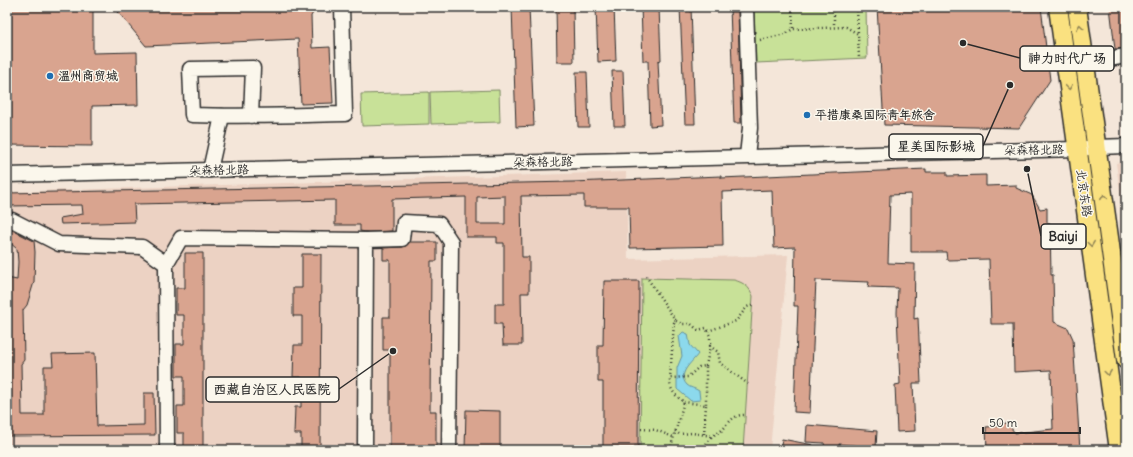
<svg xmlns="http://www.w3.org/2000/svg" width="1133" height="457" font-family="Delius,'LXGW WenKai TC',sans-serif">
  <rect width="100%" height="100%" fill="#f4e6d9"/>
  <filter id="ink" filterUnits="userSpaceOnUse"><feTurbulence type="fractalNoise" baseFrequency=".025" numOctaves="2"/><feDisplacementMap in="SourceGraphic" scale="8" xChannelSelector="R" yChannelSelector="G"/><feConvolveMatrix kernelMatrix="1 2 1 2 8 2 1 2 1" color-interpolation-filters="sRGB"/></filter>
  <g filter="url(#ink)">
    <g fill="#ecd2c3">
      <path d="M1126,162V236L1116,163Z"/>
      <path d="M626,172L628,259L788,255L770,450H7V192Z"/>
    </g>
    <g fill="#c8e198" stroke="#7a8662">
      <path d="M754,7H866L867,58L756,63Z"/>
      <path d="M499,90L500,122L431,124L430,92Z"/>
      <path d="M429,92V124L362,126L361,94Z"/>
      <path d="M642,278L734,280C745,283 749,287 753,296L743,450H640Z"/>
    </g>
    <path fill="#8cd9ec" stroke="#65939f" d="M683,332L688,334L690,345L698,354C693,362 676,373 687,385C690,388 695,388 699,391L700,400L691,401L677,389V368L682,356L679,336Z"/>
    <g fill="#d9a48f" stroke="#2b2b2b" fill-rule="evenodd">
      <path d="M7,7H93V53L137,52L138,105L92,106V146L7,145Z"/>
      <path d="M114,7H317L311,16L312,48L330,47L333,103L301,104L298,39L146,46Z"/>
      <path d="M512,7H529L534,126L516,127Z"/>
      <path d="M556,7H573L574,62H557Z"/>
      <path d="M596,7H614L616,61L598,62Z"/>
      <path d="M641,7H659L661,60L658,61L661,125L650,126L648,61H643Z"/>
      <path d="M680,7H691L695,124H685Z"/>
      <path d="M730,7H738L741,123H734Z"/>
      <path d="M877,7H1041L1050,80L1019,128L884,125Z"/>
      <path d="M1110,7H1126V48L1115,49Z"/>
      <path d="M612,71H623L625,126H614Z"/>
      <path d="M576,72H587L589,127H578Z"/>
      <path d="M926,169V172H947V176L986,175V186L1016,185V188L1032,195L1040,209L1047,208V223H1050L1051,275H1053L1054,322L1068,328L1073,339L1080,450H987L986,427L998,426L1000,424L1007,423L1015,433L1053,429L1051,370L1014,372L1013,324H991L989,259L947,260L946,252H911V194L890,195L888,263L915,264L914,319L918,318L921,383H913L915,431L897,432L895,385L900,384L897,313L898,288L868,287L869,282L816,280L810,413L794,412L798,306H794L795,247L774,248L772,190L722,192L723,246L630,248L629,207H584V195L521,196L522,257H529V293H521L522,345H503L502,324H495V304H504V243H497V237H466V197L392,199V231L366,232L360,231V225H335V200L134,204L135,222L61,224L60,218L83,214L82,205L7,206V193L573,182L721,176V178ZM505,196V224H477V197Z"/>
      <path d="M12,230L34,241L35,252L34,282L27,305L23,310L24,360L21,364L22,415H44V366H53L52,354L95,353L97,426L144,425V393H154L155,435L7,436V278L17,280L18,262L17,249L8,241L7,237L8,231Z"/>
      <path d="M410,242H437V261H431L430,411H436V450H390V350H383V317H390V260H383V248L403,247Z"/>
      <path d="M185,253H203V450H184V433H177V406H184V376H176V344H184V315H176V288H185Z"/>
      <path d="M302,254H321L320,450H301V434H294L295,407H301V377H293L294,345H302V316H293V288H302Z"/>
      <path d="M604,281H639L638,447H603V382H598V345H603Z"/>
      <path d="M466,410L500,411V450H465Z"/>
      <path d="M807,425L877,431L876,447L839,444L840,450H825L824,443L806,442Z"/>
      <path d="M782,439L813,445L812,450H780Z"/>
    </g>
    <g fill="none" stroke-linecap="round" stroke-linejoin="round">
      <g stroke="#2b2b2b" stroke-width="17">
        <g id="minor">
          <path d="M746,7L750,128L747,156"/>
          <path d="M1085,63L1126,56"/>
          <path d="M251,116L253,68L190,69L192,115C243,117 294,115 345,114L342,7"/>
          <path d="M210,170L222,116"/>
          <path d="M7,175L1078,149L1097,147L1126,146"/>
          <path d="M7,223L12,220L59,244L142,247L166,264L167,450"/>
          <path d="M166,264L181,238L366,240"/>
          <path d="M365,450L366,240L402,239L404,222L439,224L451,242L449,450"/>
        </g>
      </g>
      <g stroke="#2b2b2b" stroke-width="21">
        <g id="major">
          <path d="M1058,7L1119,450"/>
          <path d="M1077,7L1126,360"/>
        </g>
      </g>
      <g stroke="#2b2b2b" stroke-width="2.5" stroke-dasharray="1 3" stroke-linecap="butt">
        <path d="M792,7L793,29"/>
        <path d="M834,7V27"/>
        <path d="M857,7L858,34"/>
        <path d="M760,40L785,34L793,29L846,27L858,34L859,58"/>
        <path d="M646,276L676,321L674,323L670,378"/>
        <path d="M676,321L682,324H691L698,330L706,328L710,336V346"/>
        <path d="M708,331L736,321L747,307L754,304"/>
        <path d="M706,366L710,346L718,352L720,363L748,384"/>
        <path d="M641,429L656,430L673,437"/>
        <path d="M675,431L679,434L692,433L712,436"/>
        <path d="M704,434L706,405"/>
        <path d="M670,450L684,402C675,396 669,389 670,378L688,377L699,367L706,366V405L684,402"/>
        <path d="M701,450C706,446 708,439 713,436C715,434 718,433 721,431C730,423 732,414 746,415"/>
      </g>
      <use href="#minor" stroke="#fbf7ec" stroke-width="14"/>
      <use href="#major" stroke="#fae180" stroke-width="18"/>
    </g>
    <defs><path id="oneway-chevron" d="M-2-3.5L2.5 0L-2 3.5" fill="none" stroke-width="1.6" stroke-linecap="round" stroke-linejoin="round"/></defs>
    <g stroke="#928656">
      <use href="#oneway-chevron" transform="translate(1080 27) rotate(-98)"/>
      <use href="#oneway-chevron" transform="translate(1069 87) rotate(82)"/>
      <use href="#oneway-chevron" transform="translate(1104 197) rotate(-98)"/>
      <use href="#oneway-chevron" transform="translate(1091 244) rotate(82)"/>
      <use href="#oneway-chevron" transform="translate(1108 373) rotate(82)"/>
    </g>
  </g>
  <g fill="#1f6fb2" stroke="#fbf7ec" stroke-width="1.5">
    <circle cx="50" cy="76" r="4"/>
    <circle cx="807" cy="115" r="4"/>
  </g>
  <g text-anchor="middle" stroke-width="3" stroke-linejoin="round" paint-order="stroke">
    <g font-size="12" font-weight="bold" fill="#2b2b2b" stroke="#fbf7ec" text-anchor="start">
      <text x="58" y="80">温州商贸城</text>
      <text x="815" y="119">平措康桑国际青年旅舍</text>
    </g>
    <g font-size="12" fill="#2b2b2b" stroke="#fbf7ec">
      <text transform="translate(1034 150) rotate(-1)" y="4">朵森格北路</text>
      <text transform="translate(543 162) rotate(-1)" y="4">朵森格北路</text>
      <text transform="translate(219 170) rotate(-1)" y="4">朵森格北路</text>
      <text transform="translate(1084 193) rotate(82)" y="4">北京东路</text>
    </g>
  </g>
  <path fill="none" stroke="#2b2b2b" stroke-width="1.5" d="M963 43L1020 58M1010 85L983 146M1027 169L1041 236M393 351L339 389"/>
  <g fill="#2b2b2b" stroke="#fbf7ec" stroke-width="1.5">
    <circle cx="963" cy="43" r="4"/>
    <circle cx="1010" cy="85" r="4"/>
    <circle cx="1027" cy="169" r="4"/>
    <circle cx="393" cy="351" r="4"/>
  </g>
  <g fill="#fbf7ec" stroke="#2b2b2b" stroke-width="1.5">
    <rect x="1020" y="46" width="94" height="25" rx="4"/>
    <rect x="889" y="134" width="94" height="25" rx="4"/>
    <rect x="1041" y="224" width="45" height="25" rx="4"/>
    <rect x="206" y="377" width="133" height="25" rx="4"/>
  </g>
  <g font-size="13" text-anchor="middle" font-weight="bold" fill="#2b2b2b">
    <text x="1067" y="63">神力时代广场</text>
    <text x="936" y="151">星美国际影城</text>
    <text x="1063" y="241">Baiyi</text>
    <text x="272" y="394">西藏自治区人民医院</text>
  </g>
  <rect width="1133" height="457" fill="none" stroke="#fbf7ec" stroke-width="24"/>
  <rect x="12" y="12" width="1109" height="433" fill="none" stroke="#2b2b2b" stroke-width="1.5" filter="url(#ink)"/>
  <path d="M983 427v6h97v-6" fill="none" stroke="#2b2b2b" stroke-width="2"/>
  <text x="989" y="427" font-size="12" fill="#2b2b2b" stroke="#fbf7ec" stroke-width="3" paint-order="stroke">50 m</text>
</svg>
